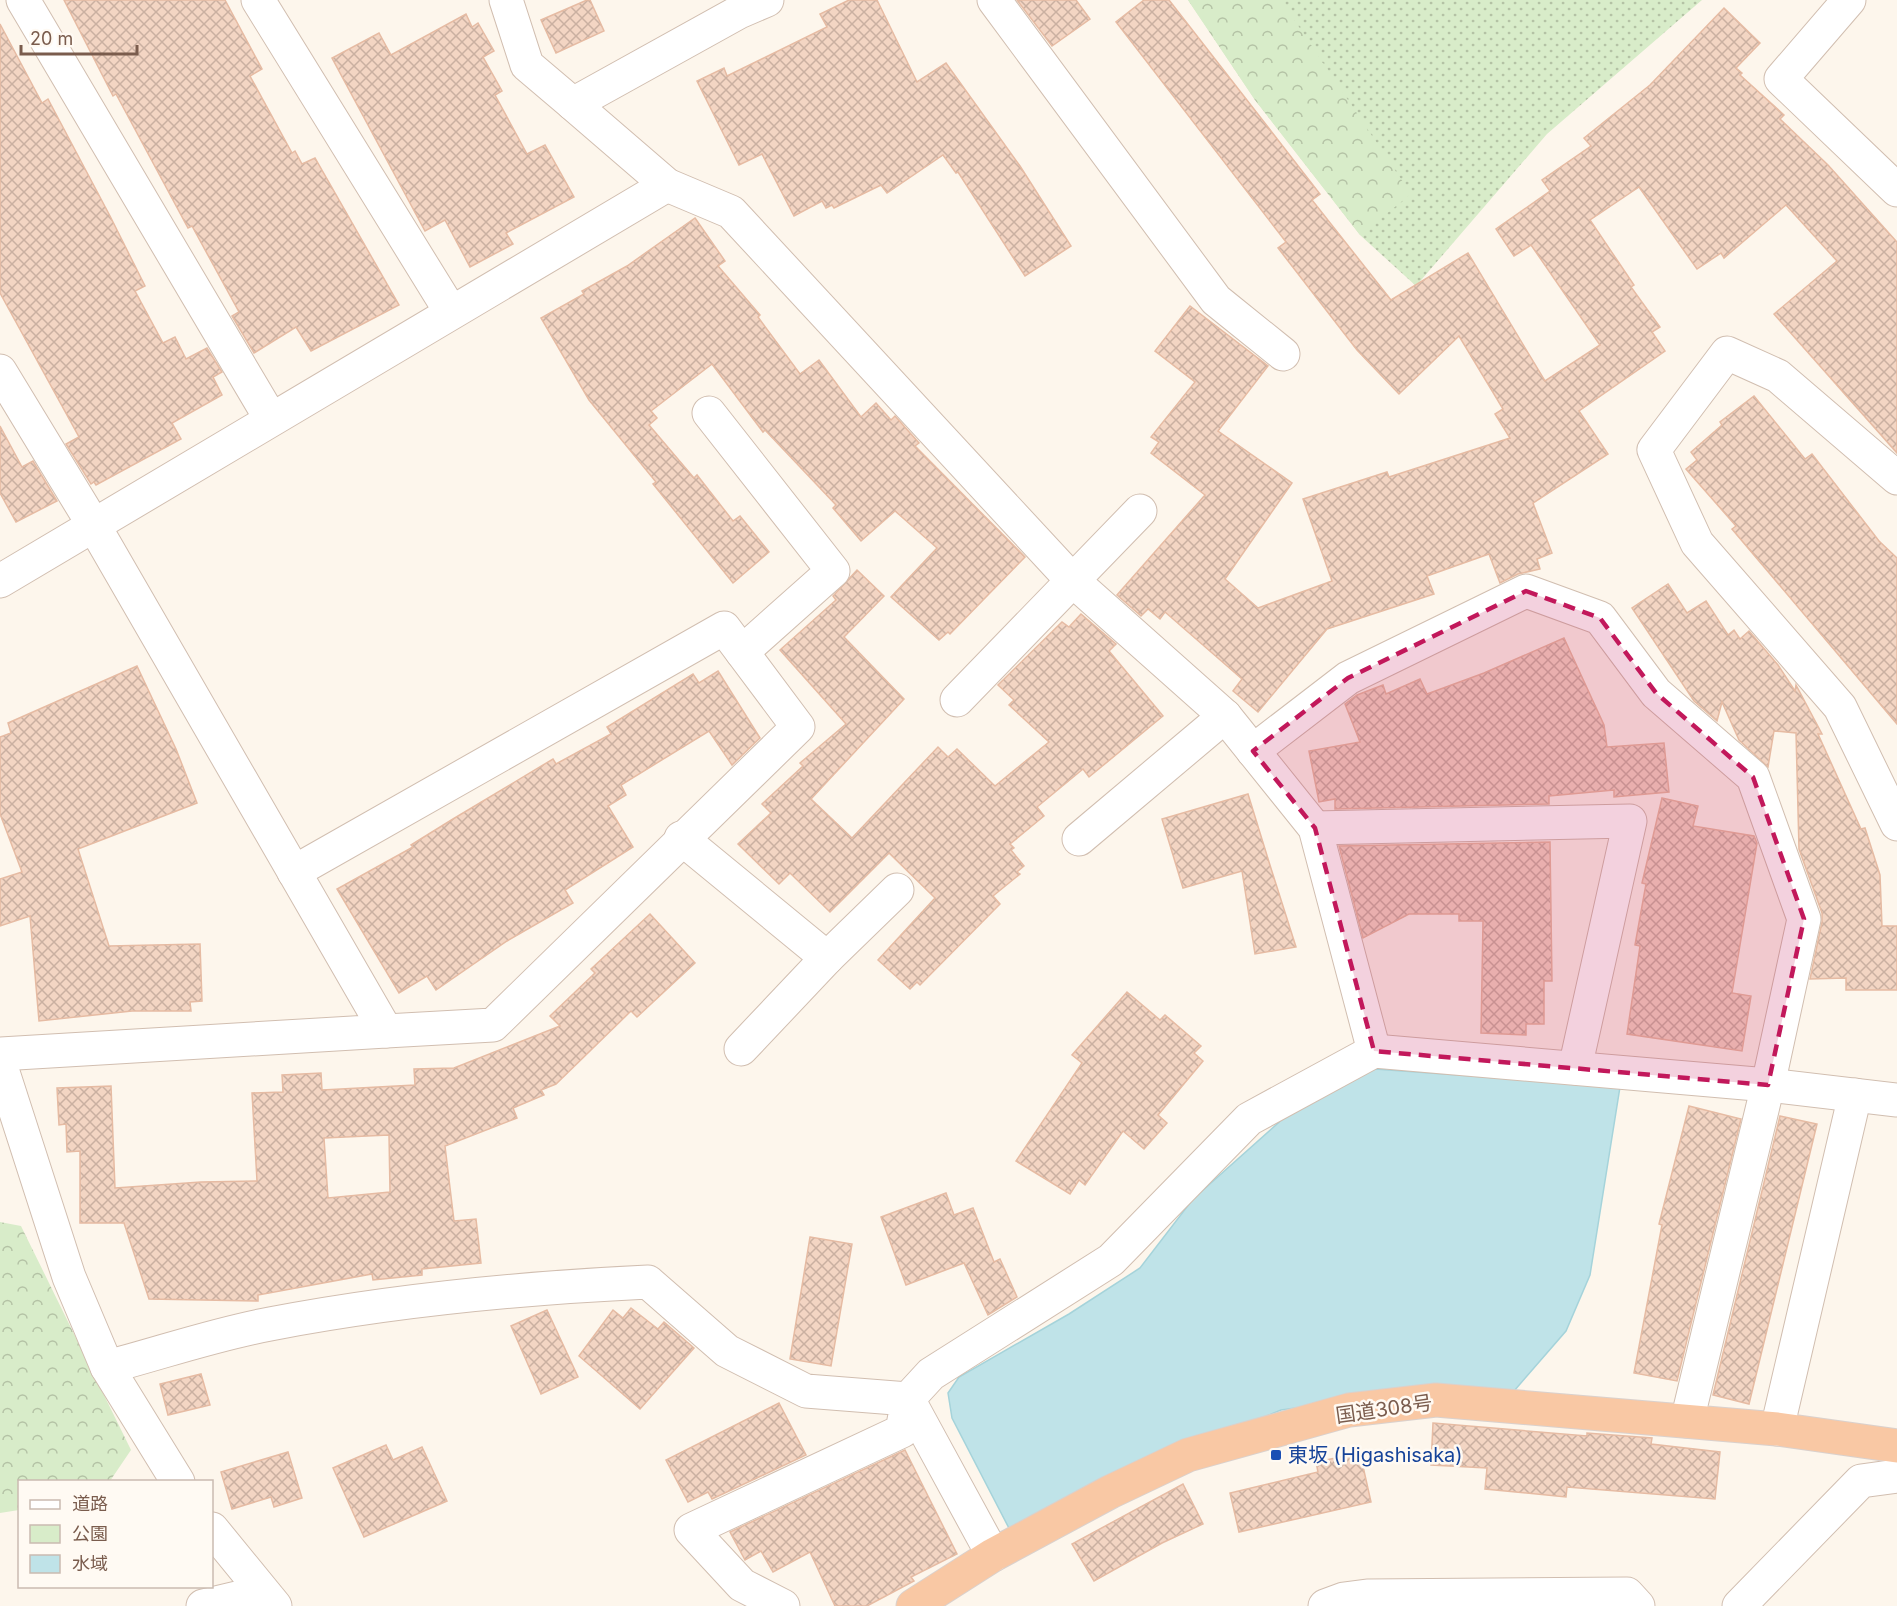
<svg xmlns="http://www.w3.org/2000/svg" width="1897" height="1606" font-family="Inter,'Noto Sans JP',sans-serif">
  <defs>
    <pattern id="green-dots" width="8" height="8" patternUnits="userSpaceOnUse" patternTransform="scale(1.5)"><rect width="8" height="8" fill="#d8ecc9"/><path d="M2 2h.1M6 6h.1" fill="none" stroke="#b4c2a5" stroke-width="1.8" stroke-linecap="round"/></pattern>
    <pattern id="forest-crowns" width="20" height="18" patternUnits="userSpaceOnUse" patternTransform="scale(1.5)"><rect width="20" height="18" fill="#d8ecc9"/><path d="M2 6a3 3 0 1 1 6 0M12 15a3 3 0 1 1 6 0" fill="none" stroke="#b4c2a5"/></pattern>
    <pattern id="building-cross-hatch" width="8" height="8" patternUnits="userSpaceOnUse" patternTransform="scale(1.5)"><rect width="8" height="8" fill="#f3d5c3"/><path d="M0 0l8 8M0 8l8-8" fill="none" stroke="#cab0a1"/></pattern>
  </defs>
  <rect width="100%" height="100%" fill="#fdf6ec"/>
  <path fill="url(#green-dots)" d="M1188,0H1702L1547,134L1416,286L1360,235L1255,100Z"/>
  <g fill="url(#forest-crowns)">
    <path d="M1188,0H1281L1411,194L1360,235L1255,100Z"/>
    <path d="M0,1222L21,1226L131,1450L110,1481L20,1482L19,1510L0,1513Z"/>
  </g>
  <path fill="#bfe3e8" stroke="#a5d3da" stroke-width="1.5" d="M1375,1069L1620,1087L1590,1275L1566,1331L1514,1391L1442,1388L1281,1410L1135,1470L1012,1534L952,1418L948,1393L959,1377L1069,1314L1140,1268L1193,1199L1304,1100Z"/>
  <g fill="url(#building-cross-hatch)" stroke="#e6bba3" stroke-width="1.5" fill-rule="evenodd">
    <path d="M64,0H225L262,69L250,76L292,153L295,151L302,164L315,158L399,305L311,351L296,327L254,353L232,316L239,312L192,226L188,228L116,94L113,96Z"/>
    <path d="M587,0H590L604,31L556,53L541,20Z"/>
    <path d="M849,0H877L917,82L946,63L1020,166L1071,246L1025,276L958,172L956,173L943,155L887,193L881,185L834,208L832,205L826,208L822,201L794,216L762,154L739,165L697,81L724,68L727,76L827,27L820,14Z"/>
    <path d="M1017,0H1076L1090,19L1052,46Z"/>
    <path d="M1144,0H1169L1320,194L1312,200L1391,300L1468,253L1545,381L1600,345L1531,245L1514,256L1496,229L1550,191L1542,180L1591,146L1584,138L1650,85L1724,8L1760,43L1736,68L1742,73L1740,75L1784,115L1780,119L1828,165L1897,242V453L1774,314L1837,261L1786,205L1724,258L1721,253L1697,269L1639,187L1590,220L1634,285L1631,287L1660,327L1652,332L1665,351L1579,411L1608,454L1533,503L1552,553L1537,559L1540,569L1518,574L1500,583L1489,554L1427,576L1434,594L1327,629L1258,712L1233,691L1242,679L1165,612L1160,619L1148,609L1141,616L1117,595L1205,495L1151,453L1159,442L1151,437L1195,382L1155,351L1190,306L1268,366L1218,431L1292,483L1225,579L1258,608L1332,581L1303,499L1387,472L1389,477L1510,438L1495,414L1503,409L1459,336L1399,394L1357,350L1278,248L1286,242L1116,22Z"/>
    <path d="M466,14L472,27L478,23L494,51L483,57L502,91L495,95L527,154L545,145L574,197L506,233L513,244L470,267L445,220L425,231L332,58L379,33L391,55Z"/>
    <path d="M0,24L42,103L48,99L110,216L145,286L135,291L163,343L175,337L186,359L207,348L222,372L213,377L222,395L172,423L181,439L96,485L94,482L91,484L66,444L79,437L0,293Z"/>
    <path d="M695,218L725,261L718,266L760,315L758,317L800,374L819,360L861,417L876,403L891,420L895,416L919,443L915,446L1025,557L950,634L948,632L939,640L891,597L937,548L895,511L861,541L833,508L836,505L765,430L763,432L712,364L651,411L657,418L649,425L694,478L697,475L733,521L740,516L769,552L733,583L653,484L656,482L589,400L541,318L584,294L582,291L627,266Z"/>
    <path d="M1754,396L1805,459L1812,454L1879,541L1897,558V724L1732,529L1736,526L1686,469L1697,460L1691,452L1722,425L1720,422Z"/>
    <path d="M0,426L22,467L33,461L57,501L16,522L0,493Z"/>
    <path d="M857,570L884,596L844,637L904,699L811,799L852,838L938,747L948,757L957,749L995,786L1049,742L1009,705L1014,700L998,685L1062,622L1069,627L1081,614L1116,644L1109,651L1163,716L1089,777L1083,769L1037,807L1044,816L1010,844L1014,848L1011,850L1024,866L1017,872L1020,874L993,896L1000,904L920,985L917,982L910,989L878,960L935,898L889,853L830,912L790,873L779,884L738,844L771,813L762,804L803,766L800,763L846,724L780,650L836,600L833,596Z"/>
    <path d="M1668,584L1687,613L1706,601L1728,635L1734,630L1740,639L1749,631L1778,665L1795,691L1796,685L1822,734H1818L1861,829L1865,828L1880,875L1882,926H1897V990H1846V978L1810,979L1822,922V913L1799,849L1796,733L1774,731L1768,767L1739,740L1722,702L1717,721L1694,701L1632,608Z"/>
    <path d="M1564,638L1604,725L1607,747L1664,743L1669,792L1614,797V790L1549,796V804L1335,809V799L1319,802L1309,751L1360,742L1345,704L1357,695L1383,685L1386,694L1420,679L1427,694L1484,673Z"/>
    <path d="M137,666L176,749L197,803L78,849L109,946L200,944L202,1001L190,1002L191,1011H132L39,1021L30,916L0,926V879L22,872L0,814V737L11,733L8,723Z"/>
    <path d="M718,671L760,738L732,765L709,731L621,785L626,795L608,806L633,847L565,890L573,903L507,941L436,990L427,976L399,993L337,889L413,847L411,845L453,819L553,759L556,764L611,734L607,727L693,674L699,683Z"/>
    <path d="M1248,794L1269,862L1296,947L1255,954L1242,871L1183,888L1162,819Z"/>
    <path d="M1662,798L1698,806L1693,826L1754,836L1757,843L1732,993L1751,996L1742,1051L1627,1034L1640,946L1635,945L1646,884L1642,883Z"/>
    <path d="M1550,842L1552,981H1544V1024H1526V1035L1481,1033L1483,921H1459V914H1409L1363,938L1339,846Z"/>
    <path d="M650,914L695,963L637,1017L631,1011L556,1084L541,1090L544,1095L513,1108L517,1118L445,1146L454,1221L476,1219L481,1263L422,1269V1275L373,1280L372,1274L258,1295V1301L149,1299L124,1223H80V1151L67,1152L66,1124L59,1125L57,1088L111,1086L115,1188L201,1182L257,1181L252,1093L283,1092L282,1075L321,1073L322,1090L415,1085L414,1069L454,1068L560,1026L550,1016L595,973L591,969ZM389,1135L390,1192L328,1198L324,1138Z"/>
    <path d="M1127,992L1160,1020L1165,1015L1201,1046L1194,1053L1203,1061L1158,1115L1167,1123L1144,1149L1123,1131L1085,1185L1079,1180L1070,1194L1016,1161L1082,1063L1072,1055Z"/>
    <path d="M1689,1106L1741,1119L1677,1381L1634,1373L1662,1225L1659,1224Z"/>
    <path d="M1780,1116L1817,1124L1749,1404L1713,1395Z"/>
    <path d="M946,1193L954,1215L973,1208L994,1262L1000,1259L1017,1297L988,1315L964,1263L906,1285L881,1217Z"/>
    <path d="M810,1237L852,1244L831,1366L790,1359Z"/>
    <path d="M631,1308L658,1329L664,1322L694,1348L640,1409L579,1356L613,1310L623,1318Z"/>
    <path d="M547,1310L578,1377L541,1394L511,1326Z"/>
    <path d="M201,1374L210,1405L168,1415L160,1384Z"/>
    <path d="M779,1403L806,1455L712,1499L708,1492L688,1502L666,1460Z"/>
    <path d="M1433,1423L1587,1436V1433L1652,1438L1651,1444L1720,1452L1715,1499L1567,1487L1566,1497L1485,1489L1487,1468L1431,1465Z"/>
    <path d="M386,1445L393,1460L422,1447L447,1501L364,1537L333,1468Z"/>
    <path d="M905,1450L957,1554L911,1577L914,1581L867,1606H835L810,1552L773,1572L761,1551L745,1560L730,1532Z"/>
    <path d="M288,1452L302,1498L274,1507L271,1497L232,1509L221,1472Z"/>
    <path d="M1360,1453L1371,1502L1239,1532L1230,1493L1318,1472L1316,1462Z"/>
    <path d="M1183,1484L1203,1524L1162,1543L1094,1581L1072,1544Z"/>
  </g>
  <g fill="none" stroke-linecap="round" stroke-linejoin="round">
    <g stroke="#d1beb0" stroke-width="35">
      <g id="minor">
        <path d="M23,0L271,419"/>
        <path d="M258,0L451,312"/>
        <path d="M506,0L527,65L573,104"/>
        <path d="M767,0L739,12L573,104L667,185L731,212L1071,579L1225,716L1315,828L1374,1051"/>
        <path d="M994,0L1216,300L1283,354"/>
        <path d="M1849,0L1781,79L1897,190"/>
        <path d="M0,371L93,524L386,1031L0,1054"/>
        <path d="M709,413L833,571L742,652"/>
        <path d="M1897,478L1778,376L1727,353L1654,450L1697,543L1840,707L1897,824"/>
        <path d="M0,581L667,185"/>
        <path d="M957,700L1140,511"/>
        <path d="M1253,751L1348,678L1526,591L1600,618L1656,693L1753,777L1804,919L1768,1085L1687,1421"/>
        <path d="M1315,828L1630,821L1575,1068"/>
        <path d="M681,838L827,958"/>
        <path d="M1079,839L1225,716"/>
        <path d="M294,872L724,628L798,727L493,1025L386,1031"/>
        <path d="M741,1049L827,958L897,890"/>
        <path d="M107,1367C161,1353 215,1334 270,1324C395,1300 521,1288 648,1282L727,1351L806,1391L908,1399L902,1431L691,1530L742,1585L783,1606"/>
        <path d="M1777,1429L1855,1095"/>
        <path d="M993,1555L908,1399L931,1374L1111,1260L1249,1119L1374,1051L1768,1085L1897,1100"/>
        <path d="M203,1606L262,1592"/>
        <path d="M1325,1606L1344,1599L1367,1596L1627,1594L1638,1606"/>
      </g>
    </g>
    <g stroke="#d1beb0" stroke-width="35">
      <g id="tertiary">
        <path d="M0,1063L69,1277L107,1367L178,1482"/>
        <path d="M212,1529L275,1606"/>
        <path d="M1739,1606L1861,1481L1897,1476"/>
      </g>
    </g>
    <g stroke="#dad1cd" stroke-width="35">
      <path id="trunk" d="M913,1606L993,1555L1110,1492L1188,1455L1349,1410L1436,1400L1777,1429L1897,1446"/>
    </g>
    <use href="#minor" stroke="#fff" stroke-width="33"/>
    <use href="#tertiary" stroke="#fff" stroke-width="33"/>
    <use href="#trunk" stroke="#f9c8a4" stroke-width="33"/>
  </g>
  <path fill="#c2185b" fill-opacity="0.2" stroke="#c2185b" stroke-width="4.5" stroke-dasharray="12 8" stroke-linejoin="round" d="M1526,591L1600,618L1656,693L1753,777L1804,919L1768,1085L1374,1051L1315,828L1253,751L1348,678Z"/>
  <rect fill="#1a4fb4" stroke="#fffaf3" stroke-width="2" x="1270" y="1449" width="12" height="12" rx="3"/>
  <g text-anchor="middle" stroke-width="5" stroke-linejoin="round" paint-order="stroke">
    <g font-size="20" fill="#7a5c4d" stroke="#fffaf3">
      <text transform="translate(1384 1409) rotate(-8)" y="7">国道308号</text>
    </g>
    <g font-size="20" fill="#164399" stroke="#fffaf3" text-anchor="start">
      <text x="1288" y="1462">東坂 (Higashisaka)</text>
    </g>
  </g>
  <rect x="18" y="1480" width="195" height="108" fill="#fffaf3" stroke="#cabbb1" stroke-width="1.5"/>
  <rect x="30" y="1500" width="30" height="9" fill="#ffffff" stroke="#cabbb1" stroke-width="1.5"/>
  <text x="72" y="1510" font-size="18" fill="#7a5c4d">道路</text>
  <rect x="30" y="1525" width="30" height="18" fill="#d8ecc9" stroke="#cabbb1" stroke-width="1.5"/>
  <text x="72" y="1540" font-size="18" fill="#7a5c4d">公園</text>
  <rect x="30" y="1555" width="30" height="18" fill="#bfe3e8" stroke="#cabbb1" stroke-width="1.5"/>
  <text x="72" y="1570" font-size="18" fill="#7a5c4d">水域</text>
  <path d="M21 45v9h116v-9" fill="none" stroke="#7a5c4d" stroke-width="3"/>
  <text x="30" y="45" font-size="18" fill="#7a5c4d" stroke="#fffaf3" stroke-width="4.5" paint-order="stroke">20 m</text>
</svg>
